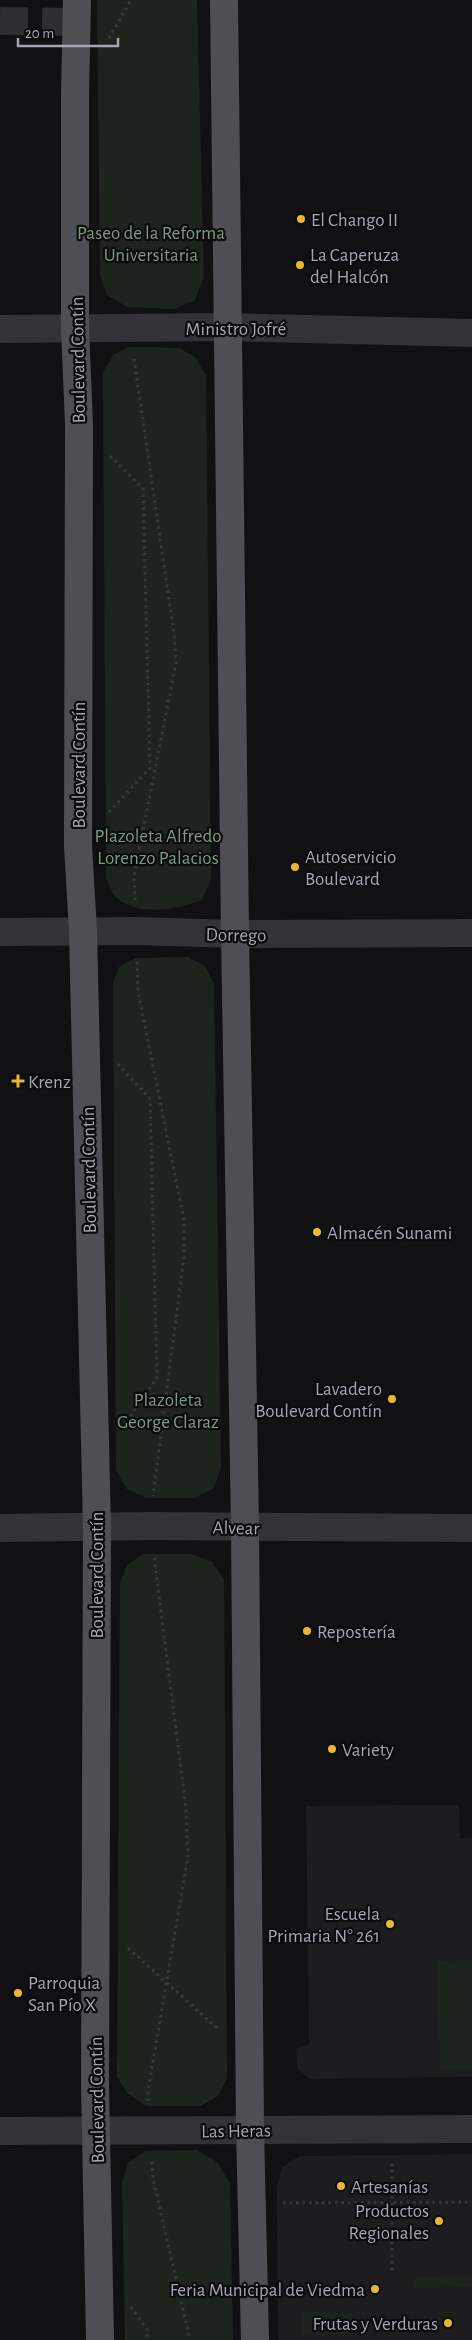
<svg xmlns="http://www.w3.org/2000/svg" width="472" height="2340" font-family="'Alegreya Sans',sans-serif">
  <rect width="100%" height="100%" fill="#111012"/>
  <g fill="#1d1c1f">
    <path d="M459,1805L460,1838H472V2077L310,2079L297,2068L296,2048L309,2044L306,1806Z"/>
    <path d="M472,2154V2340H278L277,2187L282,2168L299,2156Z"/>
  </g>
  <g fill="#1d241e">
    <path d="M97,0H197L204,278L195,300L174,309L127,307L107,295L100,276Z"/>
    <path d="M129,347L179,348L195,357L206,375L211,879L202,900C178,909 141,917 118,899C113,895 109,885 106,879L103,373L113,355Z"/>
    <path d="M188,957L205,966L214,984L221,1468L213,1489L194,1498H146L127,1489L116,1470L113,983L119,967L135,958Z"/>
    <path d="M143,1554H192L212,1562L224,1580L227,2078L218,2096L201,2106H146L128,2094L117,2077L120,1583L127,1565Z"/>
    <path d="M472,1960V2069L440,2070L437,1961Z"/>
    <path d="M197,2150L217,2162L230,2183L233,2340H125L122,2183L128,2163L145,2151Z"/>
    <path d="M472,2276V2287L416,2288L412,2283L416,2277Z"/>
    <path d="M302,2312L352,2313V2334L302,2335Z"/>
  </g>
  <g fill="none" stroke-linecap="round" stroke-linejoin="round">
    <path stroke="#2e2e32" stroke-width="28" stroke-dasharray="28 14" stroke-linecap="butt" d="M0,21L77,22"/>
    <g stroke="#38393e" stroke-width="3" stroke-dasharray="2.5 4" stroke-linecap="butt">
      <path d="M109,38L131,0"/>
      <path d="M134,359L174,634L176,663L134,876L135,900"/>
      <path d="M109,812L150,768L143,488L110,456"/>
      <path d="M137,962L138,992L184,1220V1257L153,1496"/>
      <path d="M118,1064L150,1099L157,1378L127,1421"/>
      <path d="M128,1948L218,2029"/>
      <path d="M148,2101V2091L188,1856L186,1809L154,1557"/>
      <path d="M152,2162L153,2178L190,2340"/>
      <path d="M283,2203L472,2202"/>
      <path d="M392,2270V2161"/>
      <path d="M131,2307L147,2329V2340"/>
    </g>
    <g stroke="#323237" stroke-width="28">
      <path d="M0,329L227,327L472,333"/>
      <path d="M0,932L136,931L235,934L472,933"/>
      <path d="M0,1528L152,1526L472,1528"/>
      <path d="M0,2131L472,2129"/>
    </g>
    <g stroke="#4e4f55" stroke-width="28">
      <path d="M77,0L75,95V328L79,425L78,846L83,931L97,1527L95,2083L100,2340"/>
      <path d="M224,0L235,934L245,1527L250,2129L255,2340"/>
    </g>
  </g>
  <g fill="#e9b731" stroke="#0c0b0d" stroke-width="2">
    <circle cx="301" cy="219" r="5"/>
    <circle cx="300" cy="265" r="5"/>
    <circle cx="295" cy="867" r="5"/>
    <path d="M15.5 1073.5h5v5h5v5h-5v5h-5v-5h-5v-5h5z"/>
    <circle cx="317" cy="1232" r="5"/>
    <circle cx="392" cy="1399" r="5"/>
    <circle cx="307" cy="1631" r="5"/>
    <circle cx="332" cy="1749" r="5"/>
    <circle cx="390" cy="1924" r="5"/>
    <circle cx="18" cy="1993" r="5"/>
    <circle cx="341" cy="2186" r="5"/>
    <circle cx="439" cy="2221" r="5"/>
    <circle cx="375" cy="2289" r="5"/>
    <circle cx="448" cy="2323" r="5"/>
  </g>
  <g text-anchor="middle" stroke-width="4.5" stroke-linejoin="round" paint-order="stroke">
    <g font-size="19" fill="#a2a6b2" stroke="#0c0b0d" text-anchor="start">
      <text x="311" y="226">El Chango II</text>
      <text x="310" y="261">La Caperuza<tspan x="310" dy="22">del Halcón</tspan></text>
      <text x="305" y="863">Autoservicio<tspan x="305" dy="22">Boulevard</tspan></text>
      <text x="28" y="1088">Krenz</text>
      <text x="327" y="1239">Almacén Sunami</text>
      <text x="382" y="1395" text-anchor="end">Lavadero<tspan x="382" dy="22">Boulevard Contín</tspan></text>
      <text x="317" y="1638">Repostería</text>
      <text x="342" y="1756">Variety</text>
      <text x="380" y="1920" text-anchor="end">Escuela<tspan x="380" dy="22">Primaria N° 261</tspan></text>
      <text x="28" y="1989">Parroquia<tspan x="28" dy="22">San Pío X</tspan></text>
      <text x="351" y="2193">Artesanías</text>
      <text x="429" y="2217" text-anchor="end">Productos<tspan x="429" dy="22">Regionales</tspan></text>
      <text x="365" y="2296" text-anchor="end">Feria Municipal de Viedma</text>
      <text x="438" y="2330" text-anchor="end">Frutas y Verduras</text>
    </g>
    <g font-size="19" fill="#7a9c7e" stroke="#0c0b0d">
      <text x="151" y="239">Paseo de la Reforma<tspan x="151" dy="22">Universitaria</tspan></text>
      <text x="158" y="842">Plazoleta Alfredo<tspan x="158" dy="22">Lorenzo Palacios</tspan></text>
      <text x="168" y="1406">Plazoleta<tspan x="168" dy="22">George Claraz</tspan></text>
    </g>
    <g font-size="19" fill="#a2a6b2" stroke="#0c0b0d">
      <text x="236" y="335">Ministro Jofré</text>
      <text transform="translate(77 360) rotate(-91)" y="7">Boulevard Contín</text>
      <text transform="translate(78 765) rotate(-90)" y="7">Boulevard Contín</text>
      <text transform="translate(236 934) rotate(1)" y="7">Dorrego</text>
      <text transform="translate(88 1170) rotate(-91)" y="7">Boulevard Contín</text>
      <text transform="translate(236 1527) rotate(1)" y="7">Alvear</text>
      <text transform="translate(96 1575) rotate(-90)" y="7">Boulevard Contín</text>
      <text transform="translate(96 2100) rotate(-91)" y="7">Boulevard Contín</text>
      <text transform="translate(236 2130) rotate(-1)" y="7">Las Heras</text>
    </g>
  </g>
  <path d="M18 38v8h100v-8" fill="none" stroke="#a2a6b2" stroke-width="2.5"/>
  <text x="25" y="38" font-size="15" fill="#a2a6b2" stroke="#0c0b0d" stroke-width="4" paint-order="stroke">20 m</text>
</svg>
